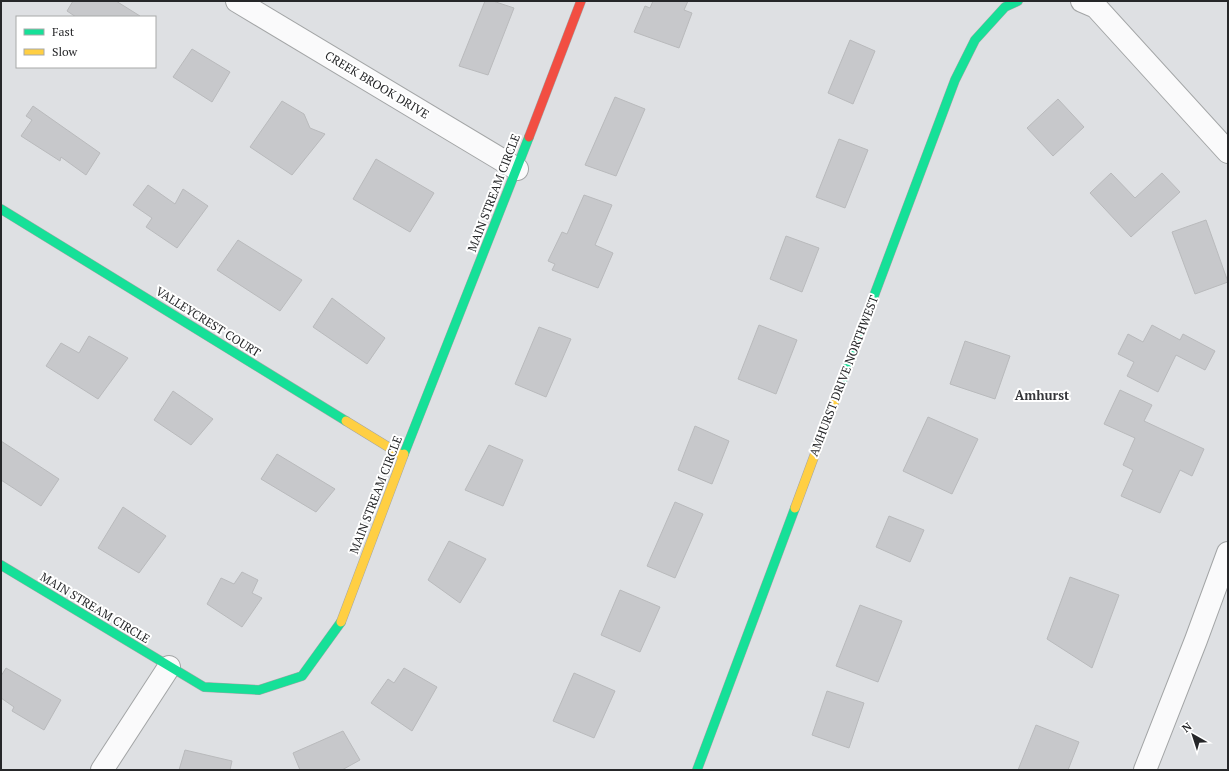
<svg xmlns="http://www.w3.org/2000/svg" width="1229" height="771" font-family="'PT Serif',serif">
  <rect width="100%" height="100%" fill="#dee0e3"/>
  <g fill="#c7c8cb" stroke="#b9babc">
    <path d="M73,1H116L140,16L139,17H76L67,11Z"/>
    <path d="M485,1H493L514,8L488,75L459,66Z"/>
    <path d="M653,1H688L684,10L692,13L679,48L634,32L645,6L650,8Z"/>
    <path d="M850,40L875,51L853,104L828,93Z"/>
    <path d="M192,49L230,72L212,102L173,77Z"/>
    <path d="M615,97L645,109L616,176L585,165Z"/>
    <path d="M1058,99L1084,127L1053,156L1027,128Z"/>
    <path d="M282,101L304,114L310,128L325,134L292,175L250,147Z"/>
    <path d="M33,106L100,153L86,175L61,157L60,161L21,136L32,120L26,116Z"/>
    <path d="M839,139L868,150L845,208L816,197Z"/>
    <path d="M376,159L434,193L410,232L353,199Z"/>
    <path d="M1111,173L1135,198L1162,173L1180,192L1131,237L1090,193Z"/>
    <path d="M148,185L175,204L183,189L208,206L177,248L146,227L152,218L133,205Z"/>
    <path d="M584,195L612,205L595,245L613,253L598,288L552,270L555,264L548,261L562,232L567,234Z"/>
    <path d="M1206,220L1228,282L1195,294L1172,232Z"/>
    <path d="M786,236L819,248L802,292L770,279Z"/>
    <path d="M238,240L302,280L280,311L217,270Z"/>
    <path d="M332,298L385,338L367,364L313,327Z"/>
    <path d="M759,325L797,340L776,394L738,379Z"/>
    <path d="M1152,325L1180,340L1183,334L1215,351L1205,370L1176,355L1158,392L1127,376L1134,362L1118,354L1128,334L1143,342Z"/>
    <path d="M539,327L571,339L546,397L515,384Z"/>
    <path d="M89,336L128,358L98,399L46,366L61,343L79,353Z"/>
    <path d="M965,341L1010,356L995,399L950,384Z"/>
    <path d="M1120,390L1152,405L1144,421L1204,449L1192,476L1180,470L1160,513L1121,496L1133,470L1123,465L1135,438L1104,424Z"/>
    <path d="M173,391L213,419L191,445L154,420Z"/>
    <path d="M928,417L978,439L952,494L903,471Z"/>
    <path d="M695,426L729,441L712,484L678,470Z"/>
    <path d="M1,441L59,479L41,506L1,480Z"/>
    <path d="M489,445L523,460L503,506L465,490Z"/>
    <path d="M277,454L335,489L316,512L261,479Z"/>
    <path d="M675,502L703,514L675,578L647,566Z"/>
    <path d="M123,507L166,536L139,573L98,548Z"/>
    <path d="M889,516L924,530L910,562L876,547Z"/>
    <path d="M449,541L486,559L460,603L428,580Z"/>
    <path d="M242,572L258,580L252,593L262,598L242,627L207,604L221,578L234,584Z"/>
    <path d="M1070,577L1119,595L1092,668L1047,639Z"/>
    <path d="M620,590L660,607L640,652L601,635Z"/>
    <path d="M860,605L902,621L878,682L836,666Z"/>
    <path d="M6,668L61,700L44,730L12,711L14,707L1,698V676Z"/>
    <path d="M404,668L437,687L412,731L371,703L388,679L394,683Z"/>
    <path d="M574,673L615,691L594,738L553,721Z"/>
    <path d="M827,691L864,703L849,748L812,735Z"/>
    <path d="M1036,725L1079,742L1068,770H1018Z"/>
    <path d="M343,731L360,760L342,770H300L293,753Z"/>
    <path d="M185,750L232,761L230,770H179Z"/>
  </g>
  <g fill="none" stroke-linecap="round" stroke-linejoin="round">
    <g stroke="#a3a5a6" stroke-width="24">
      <g id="street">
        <path d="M237,1L517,169"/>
        <path d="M1082,1L1096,7L1228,152"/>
        <path d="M102,770L169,667"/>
        <path d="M1145,770L1196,640L1228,553"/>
      </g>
    </g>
    <g stroke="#a3a5a6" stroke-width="10">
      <g id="fast">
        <path d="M1,209L346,421"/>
        <path d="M839,389L955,80L975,40L1005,7L1018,1"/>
        <path d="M404,454L529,137"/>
        <path d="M1,565L204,687L259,690L302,676L341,622"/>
        <path d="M697,770L795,508"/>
      </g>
    </g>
    <g stroke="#a3a5a6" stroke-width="10">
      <g id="slow">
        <path d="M346,421L403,456"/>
        <path d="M795,508L839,389"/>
        <path d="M341,622L404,454"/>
      </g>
    </g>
    <g stroke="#a3a5a6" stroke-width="10">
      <path id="jam" d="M529,137L581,1"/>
    </g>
    <use href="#street" stroke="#fafafb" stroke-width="22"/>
    <use href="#fast" stroke="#16e098" stroke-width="9"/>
    <use href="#slow" stroke="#ffcf43" stroke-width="9"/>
    <use href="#jam" stroke="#f24e42" stroke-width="9"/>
  </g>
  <g text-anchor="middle" stroke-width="4" stroke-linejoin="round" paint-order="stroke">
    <g font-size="12" fill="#262729" stroke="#fff">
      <text transform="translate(377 85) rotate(31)" y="4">CREEK BROOK DRIVE</text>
      <text transform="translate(494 193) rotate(-69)" y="4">MAIN STREAM CIRCLE</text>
      <text transform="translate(208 322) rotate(32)" y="4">VALLEYCREST COURT</text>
      <text transform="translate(844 376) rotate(-69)" y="4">AMHURST DRIVE NORTHWEST</text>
      <text transform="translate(376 495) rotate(-69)" y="4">MAIN STREAM CIRCLE</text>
      <text transform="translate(95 608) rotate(31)" y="4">MAIN STREAM CIRCLE</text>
    </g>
    <g font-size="13" font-weight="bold" fill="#343539" stroke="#fff">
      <text x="1042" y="400">Amhurst</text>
    </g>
  </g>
  <rect width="1229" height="771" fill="none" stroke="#262729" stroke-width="4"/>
  <rect x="16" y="16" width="140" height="52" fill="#ffffff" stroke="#a8a9a9"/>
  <rect x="24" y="29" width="20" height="6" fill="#16e098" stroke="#a8a9a9"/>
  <text x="52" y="36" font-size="12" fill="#262729">Fast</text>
  <rect x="24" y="49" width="20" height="6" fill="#ffcf43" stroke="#a8a9a9"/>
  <text x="52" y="56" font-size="12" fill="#262729">Slow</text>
  <g transform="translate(1193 735) rotate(321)" stroke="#ffffff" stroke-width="3" paint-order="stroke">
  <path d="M0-3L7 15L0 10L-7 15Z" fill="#262729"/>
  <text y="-6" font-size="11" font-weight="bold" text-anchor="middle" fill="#262729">N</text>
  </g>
</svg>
